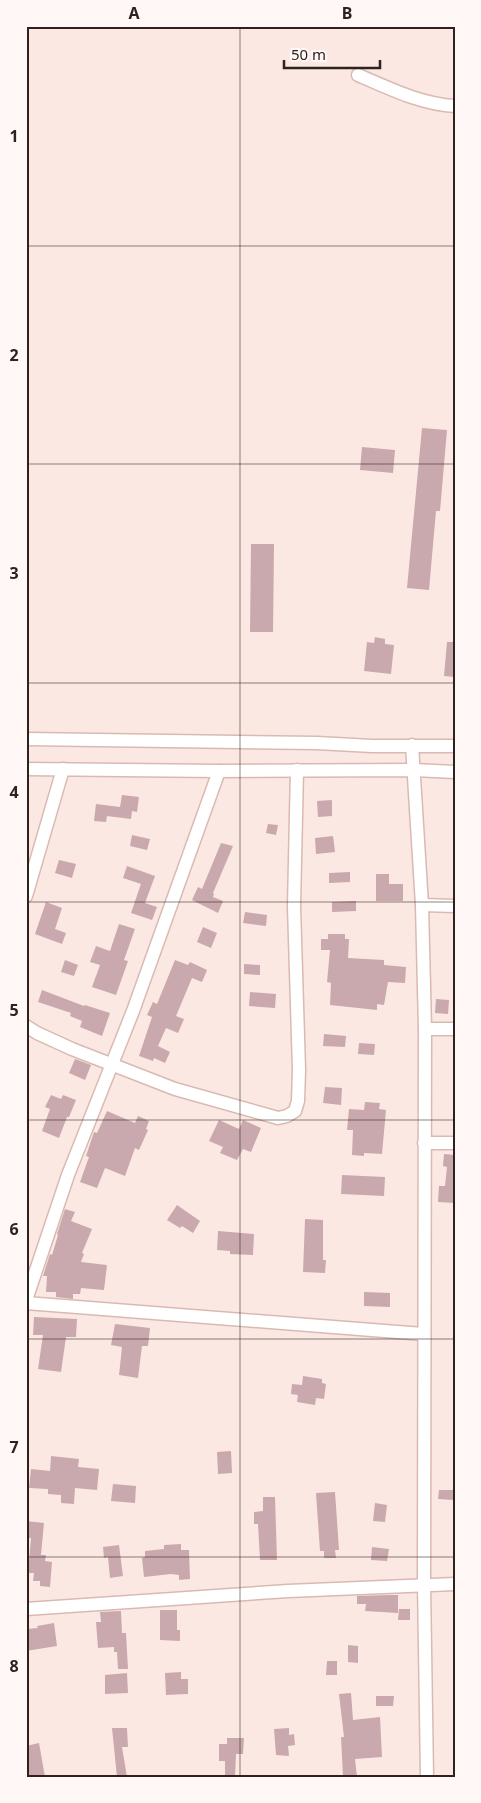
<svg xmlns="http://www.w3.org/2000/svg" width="481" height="1803" font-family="'Noto Sans',sans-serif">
  <rect width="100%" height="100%" fill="#fce8e3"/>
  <g fill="#c9a9ad">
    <path d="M422,428L447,430L440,511H436L429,590L407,588Z"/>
    <path d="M362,447L395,450L393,473L360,470Z"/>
    <path d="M251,544H274L273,632H250Z"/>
    <path d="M375,637L385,639V644L394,645L391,674L364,671L367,642L374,643Z"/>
    <path d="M447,642H455V677L444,676Z"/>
    <path d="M122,795L139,797L137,812L132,811L131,819L107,816L106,822L94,821L96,804L120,807Z"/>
    <path d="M332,800V816L318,817L317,801Z"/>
    <path d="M268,824L278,825L276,835L266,833Z"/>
    <path d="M132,835L150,839L147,850L130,846Z"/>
    <path d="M333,836L335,852L316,854L315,838Z"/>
    <path d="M221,843L233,846L213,893L214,894L213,897L223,901L218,913L192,900L198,887L202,889Z"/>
    <path d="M59,860L76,864L72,878L55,873Z"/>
    <path d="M127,866L155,876L145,903L157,907L152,920L131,913L141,884L123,878Z"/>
    <path d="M350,872V882L329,883V873Z"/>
    <path d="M376,874H389V884H403V901H376Z"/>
    <path d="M356,901V911L332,912V902Z"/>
    <path d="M46,902L62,908L55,929L66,933L62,944L35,934Z"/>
    <path d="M245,912L267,915L266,926L243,923Z"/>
    <path d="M119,924L135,929L124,960L128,961L116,995L92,987L100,965L90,962L96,946L110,951Z"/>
    <path d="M203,927L217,933L211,948L197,942Z"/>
    <path d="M328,934H345V939H349L348,958L384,960V965L406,967L405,983L388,982L384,1005L377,1004V1010L330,1005L331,983L327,982L330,950H321V939H328Z"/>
    <path d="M65,960L78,965L74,976L61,972Z"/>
    <path d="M175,960L188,965L190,962L207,970L202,982L192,978L176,1016L184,1019L178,1033L166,1028L158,1046L170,1052L165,1063L154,1058L153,1061L139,1056L152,1017L147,1015L153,1002L157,1004Z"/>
    <path d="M244,964L260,965V975L244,974Z"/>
    <path d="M42,990L84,1006L85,1005L110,1013L102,1036L80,1027L82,1021L70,1016L71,1013L38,1002Z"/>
    <path d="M250,992L276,994L275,1008L249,1006Z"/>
    <path d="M436,999L449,1000L448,1014L435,1013Z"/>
    <path d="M324,1034L346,1036L345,1047L323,1046Z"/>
    <path d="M359,1043L375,1044L374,1055L358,1054Z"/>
    <path d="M75,1059L91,1065L85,1080L69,1073Z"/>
    <path d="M325,1087L342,1088L341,1105L323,1103Z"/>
    <path d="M51,1095L61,1099L63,1095L76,1100L69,1117H67L59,1138L42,1131L50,1109L45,1107Z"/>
    <path d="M365,1102L380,1103L379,1109L386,1110L382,1154L364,1153V1156L352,1155L353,1130H347L349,1109L364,1110Z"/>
    <path d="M107,1111L135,1123L138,1116L149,1121L146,1129L148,1130L139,1150L135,1148L125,1176L105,1168L97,1188L80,1182L89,1157L86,1156L94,1132L97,1133Z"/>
    <path d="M219,1120L239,1129L243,1120L261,1128L251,1152L243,1149L237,1160L220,1153L223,1147L209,1141Z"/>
    <path d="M444,1154L455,1155V1203L438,1202L439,1186H445L447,1167L443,1166Z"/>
    <path d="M342,1175L385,1177L384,1196L341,1194Z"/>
    <path d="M177,1205L200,1221L193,1233L182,1226L180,1228L167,1220Z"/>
    <path d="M65,1209L75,1212L71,1221L92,1229L82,1253L84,1254L81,1262L107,1265L104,1290L81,1288L80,1294H73V1299L56,1297V1292H46L47,1276H43L50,1254L52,1255L58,1235L57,1234Z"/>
    <path d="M305,1219L323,1220V1260H326L325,1273L303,1272Z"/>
    <path d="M218,1231L254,1234L253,1255L230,1254V1251L217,1250Z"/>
    <path d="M364,1292L390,1293V1307L364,1306Z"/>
    <path d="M34,1317L77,1319L76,1337H66L61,1372L38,1369L43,1335H33Z"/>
    <path d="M115,1324L150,1328L148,1346H142L138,1378L119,1375L122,1347L111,1345Z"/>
    <path d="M303,1376L322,1379V1383L326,1384L324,1399L316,1398L315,1405L297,1402L298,1395L291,1394L292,1384L302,1385Z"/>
    <path d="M231,1451L232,1473L218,1474L217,1452Z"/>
    <path d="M51,1456L79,1459L78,1467L99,1469L97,1490L75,1488L74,1504L61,1503V1495L48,1494V1489L29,1488L31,1469L50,1471Z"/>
    <path d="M113,1484L136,1486L135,1503L111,1501Z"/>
    <path d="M439,1490H453V1500L438,1499Z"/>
    <path d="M335,1492L339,1550H335L336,1558H324V1551H320L316,1493Z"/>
    <path d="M263,1497H275L277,1560H260L258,1524H254V1512L263,1511Z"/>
    <path d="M375,1503L387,1505L385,1522L373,1521Z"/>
    <path d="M26,1521L44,1523L41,1555H46L45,1561L52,1562L50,1587L40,1586V1581H33L34,1573H28L31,1538H26Z"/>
    <path d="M181,1544V1550H189L190,1579L179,1580V1575L171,1574L144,1577L142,1558L145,1557V1551L164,1549V1545Z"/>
    <path d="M119,1545L123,1576L110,1578L108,1557L104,1558L103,1547Z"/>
    <path d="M372,1547L389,1549L387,1561L371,1560Z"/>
    <path d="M390,1595H398V1613L365,1611L366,1604H357V1596Z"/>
    <path d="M399,1609H410V1620H398Z"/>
    <path d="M160,1610H177V1630H180V1641L160,1640Z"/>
    <path d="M121,1611L122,1633H126L128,1669H118L117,1652H114V1647L98,1648L96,1622H101L100,1612Z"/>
    <path d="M54,1623L57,1646L26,1651V1629L38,1628L37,1626Z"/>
    <path d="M348,1645L358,1646V1663L348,1662Z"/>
    <path d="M327,1661H337V1675H326Z"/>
    <path d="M181,1672V1679H188V1694L166,1695L165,1673Z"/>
    <path d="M127,1673L128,1693L105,1694V1675Z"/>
    <path d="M351,1693L353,1720L380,1717L382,1757L355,1759L357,1777H343L341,1737H344L339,1694Z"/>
    <path d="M376,1696H394L393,1706H376Z"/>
    <path d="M112,1728H127L128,1747H122L127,1777H117Z"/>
    <path d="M289,1728V1735L294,1734L295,1745L288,1746L289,1756L276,1755L274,1729Z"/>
    <path d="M227,1738H244L243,1754H236L235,1777H225V1761H219V1744H227Z"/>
    <path d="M39,1743L45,1777H26V1746Z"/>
  </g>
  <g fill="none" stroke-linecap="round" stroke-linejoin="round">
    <g stroke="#d9bab3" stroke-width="15">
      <g id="street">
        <path d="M358,75C389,88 420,104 455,106"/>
        <path d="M26,739L317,743L372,746H455"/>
        <path d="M412,745L422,905L425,1029L424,1584L427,1777"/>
        <path d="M26,769L219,771L414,770L455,772"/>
        <path d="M26,896L63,769"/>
        <path d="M422,905L455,906"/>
        <path d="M26,1026L37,1033L72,1049L175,1089L278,1118L287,1116L295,1111L298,1101L299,1070L294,906L297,770"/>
        <path d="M425,1029H455"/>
        <path d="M424,1143H455"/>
        <path d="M26,1300L68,1175L133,1011L219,771"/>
        <path d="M26,1303L423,1334"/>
        <path d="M26,1609L288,1591L455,1584"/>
      </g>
    </g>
    <use href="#street" stroke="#fff" stroke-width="12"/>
  </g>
  <path fill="none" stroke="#2e221f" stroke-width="1" stroke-opacity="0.55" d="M240,26V1777M26,246H455M26,464H455M26,683H455M26,902H455M26,1120H455M26,1339H455M26,1557H455"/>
  <rect width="481" height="1803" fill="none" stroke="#fff8f7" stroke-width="55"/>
  <path d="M284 60v8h96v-8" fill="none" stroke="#2e221f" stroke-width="2.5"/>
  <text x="291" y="60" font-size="15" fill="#2e221f" stroke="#fff8f7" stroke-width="4" paint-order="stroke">50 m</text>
  <rect x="28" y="28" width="426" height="1748" fill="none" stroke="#2e221f" stroke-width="2"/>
  <g font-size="16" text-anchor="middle" font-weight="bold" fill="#2e221f">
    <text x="134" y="19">A</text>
    <text x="347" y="19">B</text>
    <text x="14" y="142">1</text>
    <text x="14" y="361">2</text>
    <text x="14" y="579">3</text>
    <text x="14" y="798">4</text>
    <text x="14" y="1016">5</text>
    <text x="14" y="1235">6</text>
    <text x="14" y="1453">7</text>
    <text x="14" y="1672">8</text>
  </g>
</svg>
